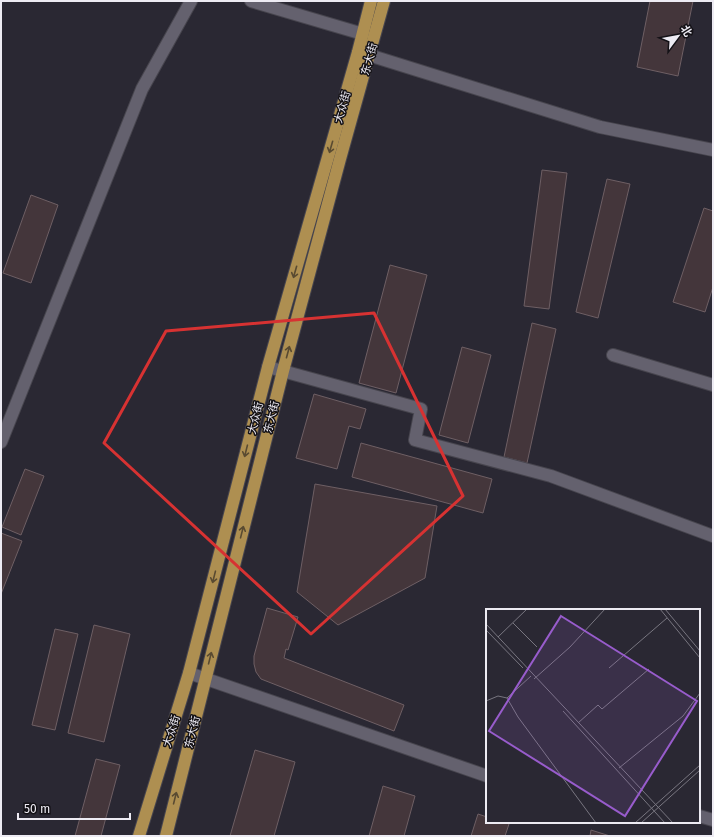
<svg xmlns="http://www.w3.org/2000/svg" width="714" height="837" font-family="'Fira Sans','Noto Sans SC',sans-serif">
  <rect width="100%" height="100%" fill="#2a2833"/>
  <g fill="#44363b" stroke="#6e5f64">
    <path d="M650,1H693L678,76L637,67Z"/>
    <path d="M542,170L567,173L549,309L524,306Z"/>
    <path d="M607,179L630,184L598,318L576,312Z"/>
    <path d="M31,195L58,205L31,283L3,273Z"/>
    <path d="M704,208L713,211V287L705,312L673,302Z"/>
    <path d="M390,265L427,275L396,393L359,383Z"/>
    <path d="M532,323L556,329L527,463L504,457Z"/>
    <path d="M462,347L491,355L468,443L439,435Z"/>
    <path d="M314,394L366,409L360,429L349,426L337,469L296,458Z"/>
    <path d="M361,443L492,479L483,513L352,477Z"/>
    <path d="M25,469L44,476L21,535L2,527Z"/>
    <path d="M315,484L437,506L425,578L338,625L297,592Z"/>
    <path d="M1,533L22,541L1,594Z"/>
    <path d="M267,608L298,617L288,650L286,649L284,658L404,705L394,731L261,679L256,672L254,664V656Z"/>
    <path d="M94,625L130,634L104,742L68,733Z"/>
    <path d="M55,629L78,634L55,730L32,725Z"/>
    <path d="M255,750L295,762L274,836H230Z"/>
    <path d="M96,759L120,765L101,836H75Z"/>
    <path d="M383,786L415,796L404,836H369Z"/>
    <path d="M478,814L487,817V822H503L509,824L505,836H471Z"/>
    <path d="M591,830L610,836H590Z"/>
  </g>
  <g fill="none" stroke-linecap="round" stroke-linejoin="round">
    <g stroke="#47454e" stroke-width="14">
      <g id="minor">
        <path d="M251,1L363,34"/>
        <path d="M359,52L600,127L713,150"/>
        <path d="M613,355L713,385"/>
        <path d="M268,367L421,409L415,440L551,476L713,536"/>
        <path d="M1,442L142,89L191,1"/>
        <path d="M189,673L487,776"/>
        <path d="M699,816L713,820"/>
      </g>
    </g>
    <g stroke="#47454e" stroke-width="14">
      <g id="major">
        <path d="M139,836L189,673L268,367L358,52L371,1"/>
        <path d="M166,836L283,371L340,159L384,1"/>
      </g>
    </g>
    <use href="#minor" stroke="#64616e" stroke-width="12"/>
    <use href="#major" stroke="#ae8f51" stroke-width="12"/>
  </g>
  <defs><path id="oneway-shaft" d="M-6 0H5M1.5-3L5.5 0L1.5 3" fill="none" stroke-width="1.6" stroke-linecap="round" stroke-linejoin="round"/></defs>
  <g stroke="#594a31">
    <use href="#oneway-shaft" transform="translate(331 147) rotate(106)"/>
    <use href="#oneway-shaft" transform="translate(295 272) rotate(106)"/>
    <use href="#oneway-shaft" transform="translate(288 352) rotate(-75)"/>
    <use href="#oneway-shaft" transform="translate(246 451) rotate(104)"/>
    <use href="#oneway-shaft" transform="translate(242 532) rotate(-76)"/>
    <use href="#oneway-shaft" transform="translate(214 577) rotate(104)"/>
    <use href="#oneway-shaft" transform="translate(210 658) rotate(-76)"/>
    <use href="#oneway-shaft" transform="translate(175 798) rotate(-76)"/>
  </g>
  <path fill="none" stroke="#d73232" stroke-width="3" stroke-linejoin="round" d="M374,313L463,496L311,634L104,443L166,331Z"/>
  <g text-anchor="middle" stroke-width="3" stroke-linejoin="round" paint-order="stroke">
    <g font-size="11" fill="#edebf3" stroke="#131116">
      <text transform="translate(369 59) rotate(-74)" y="4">东大街</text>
      <text transform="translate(342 107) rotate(-74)" y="4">大众街</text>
      <text transform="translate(271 417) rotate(-76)" y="4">东大街</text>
      <text transform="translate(255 418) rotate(-76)" y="4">大众街</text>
      <text transform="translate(171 731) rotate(-73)" y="4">大众街</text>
      <text transform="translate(192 732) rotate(-76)" y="4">东大街</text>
    </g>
  </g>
  <g transform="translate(486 609)">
    <rect width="214" height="214" fill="#2a2833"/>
    <path fill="none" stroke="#787680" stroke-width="1" d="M174,0L214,49M179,0L214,42M27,14L51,38M0,15L187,214M0,21L37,59M12,28L41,0M123,59L181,9M48,70L84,38L119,0M21,89L45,67M0,92L12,87L21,89L32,108L110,214M77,102L179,214M92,114L112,96L116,100L163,60M133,159L197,107L214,84M149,214L214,156M155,214L214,161"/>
    <path fill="#985ccc" fill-opacity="0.15" stroke="#985ccc" stroke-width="2" d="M75,7L211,92L139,207L3,122Z"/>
    <rect width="214" height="214" fill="none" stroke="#edebf3" stroke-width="2"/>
  </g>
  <rect width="714" height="837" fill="none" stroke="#edebf3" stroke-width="4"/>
  <g transform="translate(678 36) rotate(58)" stroke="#131116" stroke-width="3" paint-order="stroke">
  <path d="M0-3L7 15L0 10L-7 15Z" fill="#edebf3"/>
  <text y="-6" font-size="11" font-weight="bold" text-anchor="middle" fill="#edebf3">北</text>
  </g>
  <path d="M18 813v6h112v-6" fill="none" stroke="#edebf3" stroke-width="2"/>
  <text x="24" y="813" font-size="12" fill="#edebf3" stroke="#131116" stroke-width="3" paint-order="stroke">50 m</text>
</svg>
